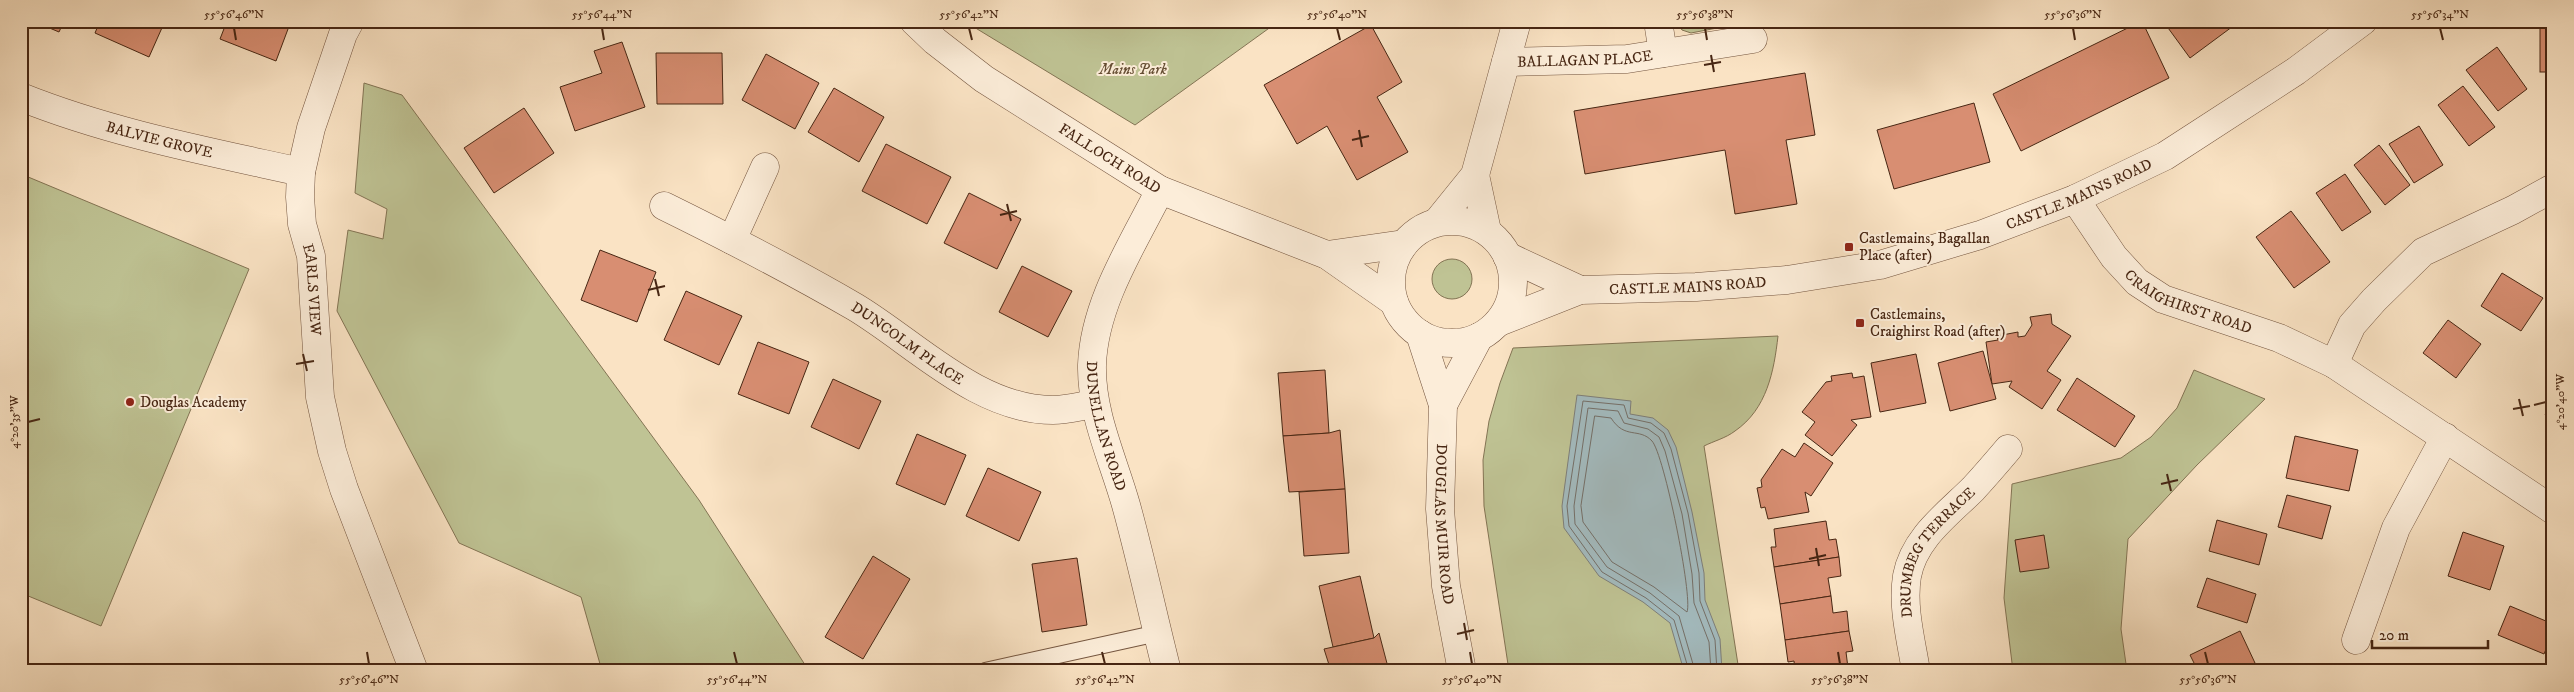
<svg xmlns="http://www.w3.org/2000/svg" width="2574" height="692" font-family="'IM FELL DW Pica',serif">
  <rect width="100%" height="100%" fill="#fae3c4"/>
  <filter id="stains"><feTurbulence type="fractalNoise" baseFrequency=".004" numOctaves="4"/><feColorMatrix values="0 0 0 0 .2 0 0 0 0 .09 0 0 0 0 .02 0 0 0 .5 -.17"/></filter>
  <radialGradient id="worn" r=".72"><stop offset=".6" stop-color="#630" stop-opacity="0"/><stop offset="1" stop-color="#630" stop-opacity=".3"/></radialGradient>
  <g fill="#bfc394" stroke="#837454">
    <path d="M964,21H1279L1135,125Z"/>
    <path d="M1676,21H1743V23L1691,33L1682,30Z"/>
    <path d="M364,83L402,95L699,500L809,671H602L581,597L459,543L337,311L348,230L383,239L387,209L355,193Z"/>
    <path d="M21,174L249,269L101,626L21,593Z"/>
    <circle cx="1452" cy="279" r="20"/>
    <path d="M1778,336C1774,371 1767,409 1735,431C1726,438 1714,441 1704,446L1739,671H1509L1484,506L1483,460L1489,421L1500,383L1513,348Z"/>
    <path d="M2194,370L2265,399L2197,465L2128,539L2121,629L2127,671H2013L2004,598L2012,484L2121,458L2151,437L2177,408Z"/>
  </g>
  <path fill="#a3bbbf" stroke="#7e7f7a" d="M1577,395L1631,401L1630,414L1653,418L1668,430L1676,447L1692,512L1704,573L1705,600L1720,639L1722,671H1684L1670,623L1643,602L1599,576L1564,528L1562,506Z"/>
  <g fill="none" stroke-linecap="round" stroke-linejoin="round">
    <g stroke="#757069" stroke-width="1">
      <path d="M1595,416L1611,418C1625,440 1639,427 1652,441C1664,454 1693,597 1687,612L1654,587L1612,562L1583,522L1581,506Z"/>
      <path d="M1689,671L1674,620L1646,598L1602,572L1569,526L1567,506L1583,401L1624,405L1628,418L1651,423L1664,433L1671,449L1688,513L1699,573L1700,601L1715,640L1717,671"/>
      <path d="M1695,671L1679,616L1650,593L1607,567L1575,524L1574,506L1588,408L1618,411L1624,423L1648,429L1659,437L1665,451L1682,514L1692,574L1694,603L1709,642L1711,671"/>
    </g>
  </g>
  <g fill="#d88e72" stroke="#472613">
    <path d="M33,21H64L59,32Z"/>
    <path d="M100,21H165L149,57L95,33Z"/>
    <path d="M227,21H291L276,61L220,39Z"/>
    <path d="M2142,21L2169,78L2021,151L1993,94Z"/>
    <path d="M2163,21H2240L2190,58Z"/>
    <rect x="2540" y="23" width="13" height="49"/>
    <path d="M1371,25L1402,82L1377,97L1408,152L1357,180L1327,126L1297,144L1264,85Z"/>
    <path d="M622,42L645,107L575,131L560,87L602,73L594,51Z"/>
    <path d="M2497,47L2527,89L2498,111L2466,70Z"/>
    <path d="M656,53H722L723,104H657Z"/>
    <path d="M766,54L819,83L795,129L742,100Z"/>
    <path d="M1805,73L1815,135L1786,140L1797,204L1735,214L1725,150L1585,174L1574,111Z"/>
    <path d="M2463,86L2495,127L2469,146L2438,105Z"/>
    <path d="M834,88L884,117L859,162L808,132Z"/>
    <path d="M1974,103L1990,162L1894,189L1877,130Z"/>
    <path d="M524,108L554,153L494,193L464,148Z"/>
    <path d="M2419,126L2443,165L2414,183L2389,144Z"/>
    <path d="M886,144L951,177L927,224L862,191Z"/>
    <path d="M2379,145L2410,185L2385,205L2354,165Z"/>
    <path d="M2345,174L2371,212L2342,231L2316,193Z"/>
    <path d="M969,193L1021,219L997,269L944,243Z"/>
    <path d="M2291,211L2330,262L2294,288L2256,237Z"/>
    <path d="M600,250L656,272L637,322L581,300Z"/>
    <path d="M1022,266L1072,291L1048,337L999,312Z"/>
    <path d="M2502,273L2543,298L2521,331L2481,306Z"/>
    <path d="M686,291L742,316L719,365L664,340Z"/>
    <path d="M2051,314L2052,324L2071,336L2047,371L2061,380L2042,409L2009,387L2012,381L1992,384L1986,342L1998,340L1997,336L2018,332V337L2025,336L2032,325L2030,317Z"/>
    <path d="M2448,320L2481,344L2456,378L2423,353Z"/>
    <path d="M758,342L809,362L789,414L738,394Z"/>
    <path d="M1983,351L1996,399L1950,411L1938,363Z"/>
    <path d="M1916,354L1926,403L1880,412L1871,363Z"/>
    <path d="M1325,370L1329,433L1283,436L1278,373Z"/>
    <path d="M1852,373L1853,378L1864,376L1871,417L1851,420L1857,425L1832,456L1805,435L1815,422L1802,412L1826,382L1832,381L1831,376Z"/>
    <path d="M2077,378L2135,416L2115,447L2057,410Z"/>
    <path d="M833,379L881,401L859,449L811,427Z"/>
    <path d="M2553,403V420L2545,415Z"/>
    <path d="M1340,430L1345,489L1289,492L1283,436L1329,433Z"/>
    <path d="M917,434L966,455L945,505L896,484Z"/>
    <path d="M2295,436L2358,450L2349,491L2286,478Z"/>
    <path d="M1804,443L1833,463L1811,496L1805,492L1809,512L1768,519L1765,507L1761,508L1757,488L1762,487L1761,480L1782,449L1795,457Z"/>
    <path d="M988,468L1041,492L1019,541L966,516Z"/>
    <path d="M1345,489L1349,553L1304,556L1299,492Z"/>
    <path d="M2287,495L2331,506L2322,539L2278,527Z"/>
    <path d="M2217,520L2267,534L2259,565L2209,551Z"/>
    <path d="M1826,521L1829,540L1836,539L1839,557L1774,567L1771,547H1776L1774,529Z"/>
    <path d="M2463,532L2504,546L2490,590L2448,576Z"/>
    <path d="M2044,535L2049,568L2020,572L2015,540Z"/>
    <path d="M873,556L910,579L863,659L825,637Z"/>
    <path d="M1839,557L1841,576L1828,578L1831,596L1780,604L1774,567Z"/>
    <path d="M1077,558L1087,625L1042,632L1032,564Z"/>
    <path d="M1360,576L1374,638L1333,647L1319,586Z"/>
    <path d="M2207,578L2256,594L2247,623L2197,607Z"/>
    <path d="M1831,596L1833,613L1847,611L1849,631L1785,640L1780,604Z"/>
    <path d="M2510,606L2553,624V632L2544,654L2498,635Z"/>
    <path d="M1849,631L1853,651L1846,652L1848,668L1795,671L1794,661L1788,662L1785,640Z"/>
    <path d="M2240,631L2255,663L2239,671H2198L2190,655Z"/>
    <path d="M1379,633L1389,671H1331L1324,649L1374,638Z"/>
  </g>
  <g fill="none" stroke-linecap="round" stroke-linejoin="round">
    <g stroke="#74553f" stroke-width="18">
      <path id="service" d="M985,671L1158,633"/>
    </g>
    <g stroke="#74553f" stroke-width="29">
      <g id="minor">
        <path id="s1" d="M350,21L343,34L311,128L301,172L300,197L302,224L311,256L320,397L332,451L344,489L414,671"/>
        <path d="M1658,21L1663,53"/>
        <path id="s2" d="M1506,62L1627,59L1753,39"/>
        <path id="s3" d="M21,97C111,133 206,151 301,172"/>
        <path d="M1475,175L1487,231"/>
        <path id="s4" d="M1160,190C1133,244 1094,303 1092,365C1091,414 1113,459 1126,505C1141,559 1153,616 1167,671"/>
        <path id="s5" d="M2075,199L2114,257L2137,282L2163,299L2279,338L2334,364L2553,510"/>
        <path id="s6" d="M664,206C729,238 793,271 855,307C915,343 978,410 1053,410C1067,410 1081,406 1094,404"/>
        <path d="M1437,222L1475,175L1517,21"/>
        <path d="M732,240L765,167"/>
        <path d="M2334,364L2352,325L2374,300L2423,252L2513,210L2553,188"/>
        <path d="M2356,640L2396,528L2445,437"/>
        <path id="s7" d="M1916,671C1911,640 1902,607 1907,576C1914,538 1948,514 1973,489C1985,476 1997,462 2008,449"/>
      </g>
    </g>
    <g stroke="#74553f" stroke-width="29">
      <g id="tertiary">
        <path id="s8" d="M914,21L935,41L984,79L1160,190L1327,255L1394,302"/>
        <circle cx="1452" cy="282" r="61"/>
        <path d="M1327,255L1404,244"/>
        <path d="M1507,256L1580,290"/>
        <path id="s9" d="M1499,322L1580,290L1696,287L1787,280L1880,265L1980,235L2075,199L2165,156L2296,71L2363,21"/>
        <path id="s10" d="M1420,334L1443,405L1440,509L1446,586L1462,671"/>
        <path d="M1443,405L1479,337"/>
      </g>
    </g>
    <use href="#service" stroke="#fcedd9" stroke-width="16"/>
    <use href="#minor" stroke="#fcedd9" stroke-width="28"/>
    <use href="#tertiary" stroke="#fcedd9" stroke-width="28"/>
  </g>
  <path fill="none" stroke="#472613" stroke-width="2" d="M234,28L236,40M602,28L604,40M969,28L972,40M1337,28L1340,40M1705,28L1707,40M2073,28L2075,40M2440,28L2443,40M1711,55L1714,72M1704,65L1721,62M1359,130L1362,147M1352,140L1369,136M1007,204L1011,221M1000,215L1017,211M655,279L659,296M648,290L665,286M303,354L307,371M296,364L314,361M2519,399L2523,416M2534,405L2546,402M2513,409L2530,406M28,422L40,419M2167,474L2171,491M2161,484L2178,480M1816,548L1819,566M1809,559L1826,555M1464,623L1467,640M1457,634L1474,630M367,652L369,664M734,652L737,664M1102,652L1105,664M1470,652L1472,664M1838,652L1840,664M2205,652L2208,664"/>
  <g fill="#8f2418" stroke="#fcedd9" stroke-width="2">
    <rect x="1844" y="242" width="10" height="10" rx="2.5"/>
    <rect x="1855" y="318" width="10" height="10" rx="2.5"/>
    <circle cx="130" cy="402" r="5"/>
  </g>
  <g text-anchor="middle" stroke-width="4" stroke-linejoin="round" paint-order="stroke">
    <g font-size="15" fill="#472613" stroke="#fcedd9">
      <text dy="5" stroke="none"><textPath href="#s2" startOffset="79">BALLAGAN PLACE</textPath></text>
      <text dy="5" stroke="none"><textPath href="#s3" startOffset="145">BALVIE GROVE</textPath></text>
      <text dy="5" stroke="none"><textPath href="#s8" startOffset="240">FALLOCH ROAD</textPath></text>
      <text dy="5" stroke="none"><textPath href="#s9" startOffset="600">CASTLE MAINS ROAD</textPath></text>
      <text dy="5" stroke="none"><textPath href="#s9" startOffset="195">CASTLE MAINS ROAD</textPath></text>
      <text dy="5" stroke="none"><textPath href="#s1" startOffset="278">EARLS VIEW</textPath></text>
      <text dy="5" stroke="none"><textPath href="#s5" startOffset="159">CRAIGHIRST ROAD</textPath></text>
      <text dy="5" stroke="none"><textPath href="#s6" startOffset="280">DUNCOLM PLACE</textPath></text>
      <text dy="5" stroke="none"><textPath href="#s4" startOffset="252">DUNELLAN ROAD</textPath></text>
      <text dy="5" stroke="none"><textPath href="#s10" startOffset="194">DOUGLAS MUIR ROAD</textPath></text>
      <text dy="5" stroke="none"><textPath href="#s7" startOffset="130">DRUMBEG TERRACE</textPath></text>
    </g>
    <g font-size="15" font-style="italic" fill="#654d33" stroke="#fcedd9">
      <text x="1133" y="74">Mains Park</text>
    </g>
    <g font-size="15" fill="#472613" stroke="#fcedd9" text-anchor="start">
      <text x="1859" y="243">Castlemains, Bagallan<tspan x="1859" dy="17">Place (after)</tspan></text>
      <text x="1870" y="319">Castlemains,<tspan x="1870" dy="17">Craighirst Road (after)</tspan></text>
      <text x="140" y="407">Douglas Academy</text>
    </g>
  </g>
  <rect width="2574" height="692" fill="none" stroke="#fae3c4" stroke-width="55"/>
  <path d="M2372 640v8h116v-8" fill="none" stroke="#472613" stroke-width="2.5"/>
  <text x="2379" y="640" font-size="15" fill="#472613" stroke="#fcedd9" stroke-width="4" paint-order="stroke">20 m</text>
  <rect x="28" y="28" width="2518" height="636" fill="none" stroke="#472613" stroke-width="2"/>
  <g font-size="12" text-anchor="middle" fill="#472613">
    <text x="234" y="18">55°56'46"N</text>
    <text x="602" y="18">55°56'44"N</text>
    <text x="969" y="18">55°56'42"N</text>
    <text x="1337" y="18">55°56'40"N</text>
    <text x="1705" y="18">55°56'38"N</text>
    <text x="2073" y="18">55°56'36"N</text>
    <text x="2440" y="18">55°56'34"N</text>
    <text transform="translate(2560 402) rotate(-90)" y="4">4°20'40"W</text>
    <text transform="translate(14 422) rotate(-90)" y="4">4°20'35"W</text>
    <text x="369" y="683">55°56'46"N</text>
    <text x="737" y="683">55°56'44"N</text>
    <text x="1105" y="683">55°56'42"N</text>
    <text x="1472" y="683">55°56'40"N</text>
    <text x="1840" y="683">55°56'38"N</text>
    <text x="2208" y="683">55°56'36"N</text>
  </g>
  <rect width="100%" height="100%" filter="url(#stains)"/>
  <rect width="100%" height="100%" fill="url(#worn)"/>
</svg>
